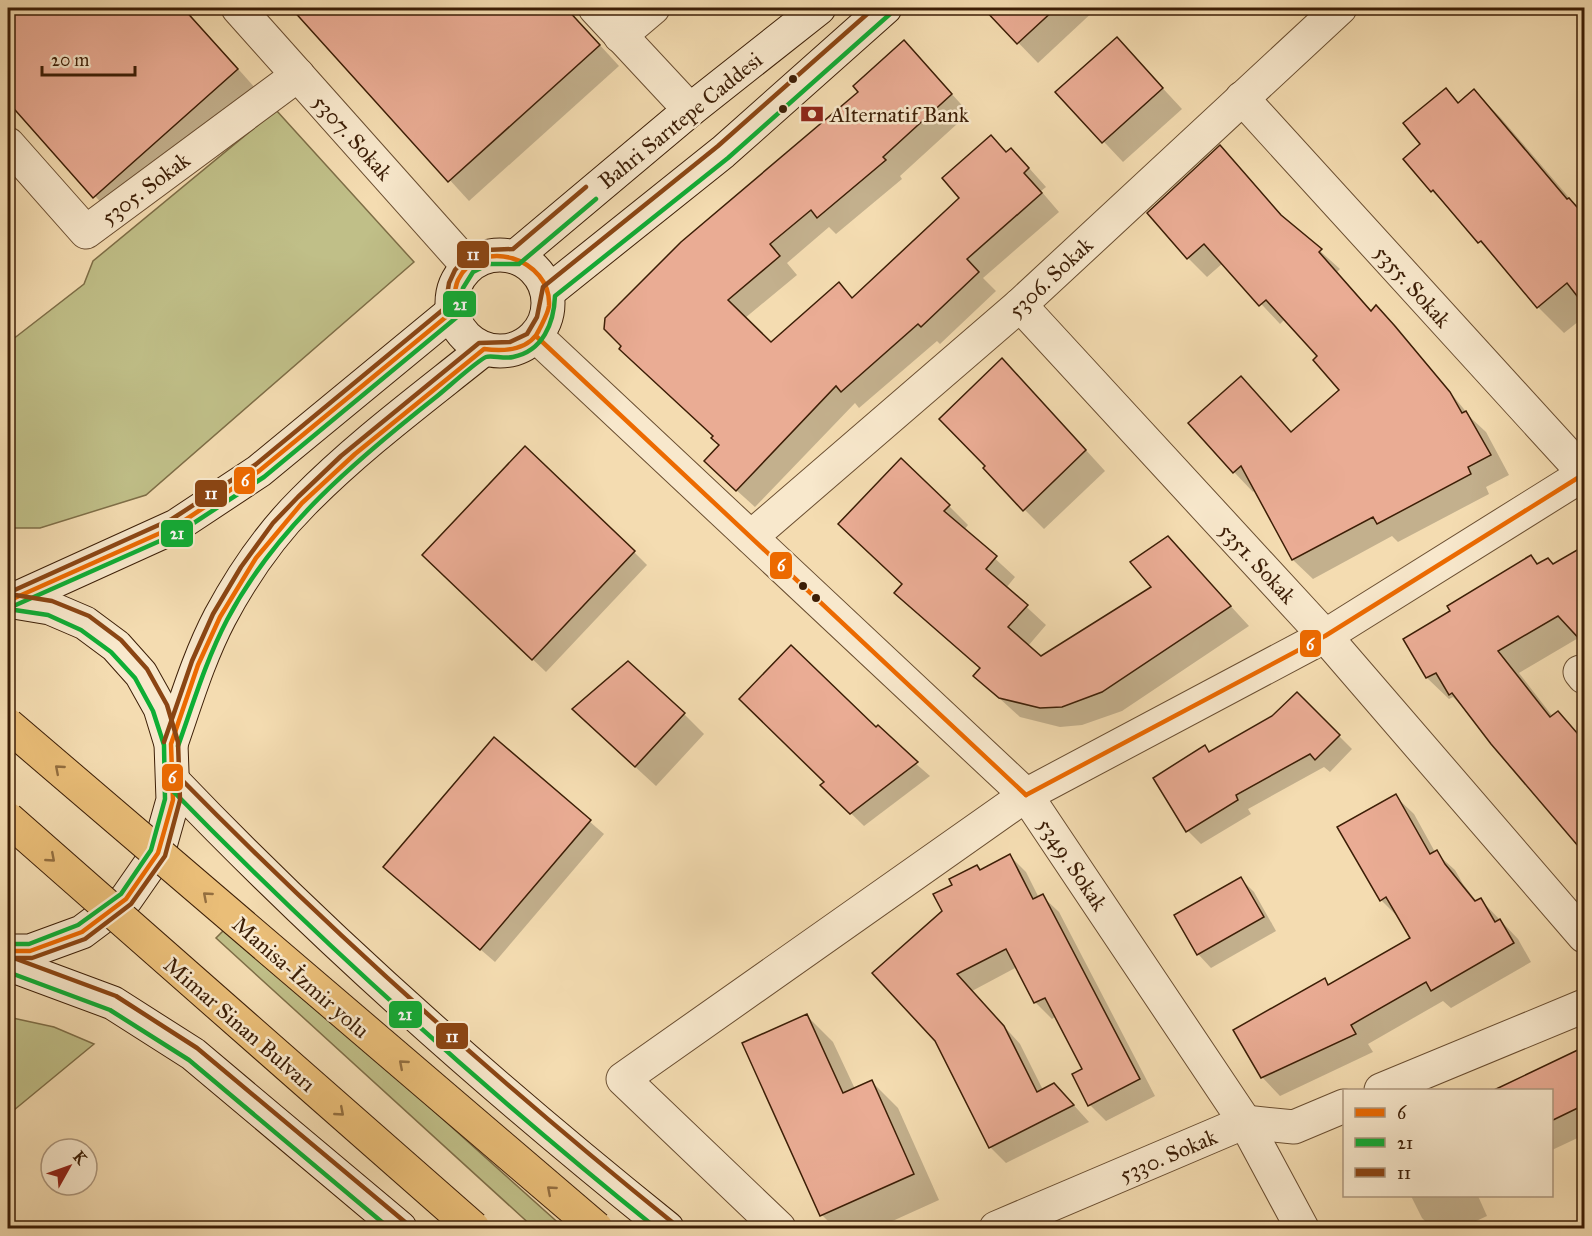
<svg xmlns="http://www.w3.org/2000/svg" width="1592" height="1236" font-family="'IM FELL Great Primer',serif">
  <rect width="100%" height="100%" fill="#f4dcb1"/>
  <filter id="stains"><feTurbulence type="fractalNoise" baseFrequency=".00333" numOctaves="4"/><feColorMatrix values="0 0 0 0 .2 0 0 0 0 .09 0 0 0 0 .02 0 0 0 .5 -.17"/></filter>
  <radialGradient id="worn" r=".72"><stop offset=".6" stop-color="#630" stop-opacity="0"/><stop offset="1" stop-color="#630" stop-opacity=".3"/></radialGradient>
  <g fill="#c0bf88" stroke="#7e6e47" stroke-width="1.5">
    <path d="M276,110L414,262L146,495L40,528H8V343L84,284L93,261Z"/>
    <path d="M228,926L564,1228H534L216,938Z"/>
    <path d="M8,1017L54,1027L94,1044L8,1115Z"/>
  </g>
  <g fill="#0003">
    <path d="M8,8H184L257,90L114,217L8,99Z"/>
    <path d="M293,8H566L619,66L469,201Z"/>
    <path d="M985,8H1097L1038,63Z"/>
    <path d="M1117,39L1182,109L1123,162L1057,92Z"/>
    <path d="M921,60L969,113L900,176L902,179L836,234L829,227L787,263L797,275L745,318L771,344L839,284L853,299L961,198L991,137L1007,153L1029,168L1046,187L1041,191L1059,212L983,278L996,291L940,344L937,341L859,408L855,403L755,507L724,479L721,445L714,436L639,366Z"/>
    <path d="M1445,90L1459,104L1474,91L1500,117L1584,215V317L1564,333L1538,307L1505,268L1432,191L1405,159L1422,144Z"/>
    <path d="M1220,147L1290,224L1340,269L1337,272L1372,312L1376,307L1396,326L1472,419L1486,432L1509,475L1486,487L1489,494L1398,542L1392,536L1313,579L1293,560L1256,489L1253,492L1234,472L1241,378L1292,433L1341,390L1319,356L1285,319L1280,324L1223,263L1207,277L1188,258Z"/>
    <path d="M1022,380L1105,471L1044,529L1024,509Z"/>
    <path d="M949,506L968,525L964,530L1015,577L1006,588L1046,625L1028,646L1041,658L1154,588L1168,538L1249,626L1122,711L1082,725L1060,727L1020,717L975,676L981,669L896,593L904,584L860,543Z"/>
    <path d="M1584,547V642L1580,637L1519,673L1553,717L1558,713L1584,740V850L1492,743L1469,713L1453,697L1449,699L1427,678L1452,611L1531,556L1539,565H1553Z"/>
    <path d="M634,552L647,565L546,672L437,568Z"/>
    <path d="M1297,694L1352,749L1330,772L1324,767L1248,809L1251,814L1201,844L1188,831L1155,778L1205,747L1210,753L1273,718Z"/>
    <path d="M684,714L704,734L656,786L594,729Z"/>
    <path d="M876,729L930,776L864,826L822,785Z"/>
    <path d="M494,739L604,834L495,962L385,867Z"/>
    <path d="M1395,796L1414,814L1435,852L1455,870L1463,884L1477,902L1481,900L1518,939L1531,962L1451,1008L1443,1001L1368,1044L1373,1052L1280,1096L1262,1077L1325,980L1330,986L1412,938L1399,918L1381,900Z"/>
    <path d="M1010,856L1026,872L1039,898L1042,896L1059,912L1155,1096L1106,1121L1090,1105L1084,1069L1056,1016L1052,1019L1035,1002L1017,967L972,991L1020,1044L1043,1090L1070,1101L1089,1122L1006,1163L990,1147L944,911L981,871Z"/>
    <path d="M1241,879L1254,892L1276,931L1211,968L1198,954L1176,916Z"/>
    <path d="M807,1016L833,1042L855,1089L872,1082L898,1108L939,1200L877,1228H835L822,1215Z"/>
    <path d="M1584,1049V1135L1552,1150V1090H1495Z"/>
    <path d="M1411,1196H1478L1487,1216L1461,1228H1432L1422,1218Z"/>
  </g>
  <g fill="#eaac94" stroke="#3c1e06" stroke-width="1.5">
    <path d="M8,8H183L238,69L93,198L8,102Z"/>
    <path d="M291,8H566L600,45L448,182Z"/>
    <path d="M983,8H1056L1017,44Z"/>
    <path d="M1117,37L1163,88L1102,143L1055,92Z"/>
    <path d="M904,40L952,94L883,157L886,160L817,218L811,210L770,244L780,256L728,300L771,342L839,282L852,298L959,198L942,178L991,135L1006,152L1011,148L1029,168L1024,173L1042,193L967,259L979,272L921,327L918,324L841,392L836,386L736,491L704,461L719,445L711,438L713,436L619,349L621,346L604,329L605,318L681,242L858,92L853,86Z"/>
    <path d="M1446,88L1458,103L1474,89L1567,199L1569,198L1584,215V305L1567,283L1537,308L1481,241L1478,243L1433,190L1431,192L1403,159L1420,144L1403,123Z"/>
    <path d="M1220,145L1281,215L1322,249L1319,252L1371,311L1376,305L1394,325L1450,392L1462,413L1466,411L1491,455L1468,467L1471,474L1377,524L1373,517L1292,560L1241,466L1233,473L1188,423L1241,376L1291,432L1339,390L1313,360L1317,356L1266,300L1259,306L1204,244L1187,259L1147,213Z"/>
    <path d="M1002,358L1086,450L1023,511L983,468L985,466L939,419Z"/>
    <path d="M525,446L635,551L532,660L422,555Z"/>
    <path d="M901,458L950,505L944,511L997,556L986,569L1028,605L1008,627L1041,656L1151,587L1130,562L1168,536L1231,606L1102,692L1062,707L1040,708L999,698L973,676L980,668L894,593L902,584L838,524Z"/>
    <path d="M1584,546V644L1558,616L1498,651L1550,717L1558,711L1584,741V853L1491,744L1452,693L1449,695L1436,673L1426,678L1403,639L1450,611L1447,606L1531,555L1537,564L1548,558L1553,564Z"/>
    <path d="M791,645L876,727L878,725L918,762L850,814L820,785L824,782L739,699Z"/>
    <path d="M628,661L685,713L635,767L572,709Z"/>
    <path d="M1297,692L1340,735L1315,760L1310,754L1236,795L1238,800L1186,832L1153,778L1205,745L1209,752L1272,716Z"/>
    <path d="M494,737L591,820L480,950L383,867Z"/>
    <path d="M1396,794L1430,854L1437,850L1445,864L1475,901L1481,898L1495,922L1500,919L1514,943L1431,991L1426,982L1351,1025L1356,1034L1261,1078L1233,1030L1325,978L1328,985L1410,938L1386,897L1380,901L1337,827Z"/>
    <path d="M1010,854L1033,899L1043,894L1140,1079L1088,1106L1072,1074L1082,1069L1045,998L1034,1003L1006,949L957,974L1004,1026L1037,1092L1054,1083L1074,1105L989,1148L935,1041L872,973L942,911L933,894L952,885L949,879L977,865L980,870Z"/>
    <path d="M1241,877L1264,917L1197,955L1174,915Z"/>
    <path d="M807,1014L843,1093L872,1080L914,1174L820,1216L742,1043Z"/>
    <path d="M1584,1047V1105L1551,1121V1090H1494Z"/>
  </g>
  <g fill="none" stroke-linecap="round" stroke-linejoin="round">
    <g stroke="#6a4e31" stroke-width="35">
      <g id="minor">
        <path d="M595,8L690,110"/>
        <path d="M620,36L653,8"/>
        <path d="M1242,98L1584,473"/>
        <path d="M8,144L86,232L298,75"/>
        <path d="M1020,305L1325,636L1584,936"/>
        <path d="M536,336L1026,795L1245,1122L1302,1228"/>
        <path d="M751,537L1020,305L1340,8"/>
        <path d="M1580,672L1584,677"/>
        <path d="M1381,1090L1584,1006"/>
        <path d="M779,1228L623,1079L1026,795"/>
        <path d="M996,1228L1245,1122L1294,1127L1344,1106"/>
      </g>
    </g>
    <g stroke="#6a4e31" stroke-width="35">
      <g id="tertiary">
        <path d="M238,8L468,266"/>
        <path d="M1026,795L1325,636L1584,474"/>
      </g>
    </g>
    <g stroke="#3c1e06" stroke-width="35">
      <g id="secondary">
        <circle cx="500" cy="303" r="48"/>
        <path d="M515,257L690,110L819,8"/>
        <path d="M548,292L723,152L885,8"/>
        <path d="M13,600L176,526L259,471L452,312"/>
        <path d="M8,601L50,608L85,623L116,646L141,674L160,708L171,744L173,800L158,853L126,899L82,932L30,951H8"/>
        <path d="M171,744C186,701 199,657 220,617C242,576 270,535 303,502C358,446 423,398 484,349"/>
        <path d="M173,781C327,942 494,1089 667,1228"/>
        <path d="M8,964L113,1003L193,1054L400,1228"/>
      </g>
    </g>
    <use href="#minor" stroke="#f8e8cc" stroke-width="33"/>
    <use href="#tertiary" stroke="#f8e8cc" stroke-width="33"/>
    <use href="#secondary" stroke="#f8e8cc" stroke-width="33"/>
    <g stroke="#3c1e06" stroke-width="35" stroke-linecap="butt">
      <g id="trunk-bridge">
        <path d="M8,725L596,1228"/>
        <path d="M8,819L473,1228"/>
      </g>
    </g>
    <use href="#trunk-bridge" stroke="#eabe78" stroke-width="33"/>
    <g stroke="#f8e8cc" stroke-width="9">
      <g id="bus-1">
        <path d="M536,336L1026,795"/>
        <path d="M8,601L176,526L259,471L452,312C454,302 454,289 458,280C480,235 552,259 549,306C548,313 543,322 540,328C531,350 505,352 484,349L355,454L302,503L256,558L220,617L198,665L171,744L173,800L158,853L126,899L82,932L30,951H8"/>
        <path d="M1026,795L1325,636L1584,474"/>
      </g>
    </g>
    <g stroke="#f8e8cc" stroke-width="9">
      <g id="bus-2">
        <path d="M9,608L180,532L264,477L457,317L463,288L473,272L489,264H519L596,199"/>
        <path d="M8,609L48,615L81,630L111,652L135,678L153,711L164,745L165,799L151,850L121,894L78,925L29,944H8"/>
        <path d="M178,746C193,704 206,660 227,620C276,527 355,461 436,397C445,390 478,360 486,357C491,355 505,359 513,357C543,351 554,323 555,296L728,158L890,14"/>
        <path d="M168,786C322,944 485,1090 656,1228"/>
        <path d="M8,972L110,1010L189,1060L389,1228"/>
      </g>
    </g>
    <g stroke="#f8e8cc" stroke-width="9">
      <g id="bus-3">
        <path d="M8,593L172,519L255,465L445,308L449,283L455,270L463,261L474,254L486,250L513,249L586,187"/>
        <path d="M164,742L192,661L213,614L241,567L273,523L298,497L341,456L479,343L510,342L527,334L537,317L543,287L718,146L874,8"/>
        <path d="M178,776C334,935 499,1082 672,1222"/>
        <path d="M11,957L116,996L197,1048L405,1222"/>
        <path d="M8,958H32L85,939L131,904L165,856L180,800L178,742L167,705L147,669L121,640L89,616L52,601L9,594"/>
      </g>
    </g>
    <use href="#bus-1" stroke="#ec6a01" stroke-width="4.5"/>
    <use href="#bus-2" stroke="#0eae35" stroke-width="4.5"/>
    <use href="#bus-3" stroke="#8b4513" stroke-width="4.5"/>
  </g>
  <defs><path id="oneway-chevron" d="M-2-3.5L2.5 0L-2 3.5" fill="none" stroke-width="1.6" stroke-linecap="round" stroke-linejoin="round" transform="scale(1.5)"/></defs>
  <g stroke="#936e3f">
    <use href="#oneway-chevron" transform="translate(59 769) rotate(-139)"/>
    <use href="#oneway-chevron" transform="translate(51 858) rotate(41)"/>
    <use href="#oneway-chevron" transform="translate(207 896) rotate(-139)"/>
    <use href="#oneway-chevron" transform="translate(403 1064) rotate(-139)"/>
    <use href="#oneway-chevron" transform="translate(340 1112) rotate(41)"/>
    <use href="#oneway-chevron" transform="translate(551 1190) rotate(-139)"/>
  </g>
  <defs>
    <g id="bank-bare" transform="scale(1.8)"><path d="M-6-4H6V4H-6ZM0-2.3a2.3 2.3 0 1 0 0 4.6a2.3 2.3 0 1 0 0-4.6Z" fill="#8f2418" stroke="#f8e8cc" stroke-width="2.5" paint-order="stroke"/></g>
  </defs>
  <g fill-rule="evenodd">
    <use href="#bank-bare" x="812" y="114"/>
  </g>
  <g fill="#3c1e06" stroke="#f8e8cc" stroke-width="2">
    <circle cx="793" cy="79" r="5"/>
    <circle cx="783" cy="109" r="5"/>
    <circle cx="803" cy="586" r="5"/>
    <circle cx="816" cy="598" r="5"/>
  </g>
  <g text-anchor="middle" stroke-width="5" stroke-linejoin="round" paint-order="stroke">
    <g font-size="22" fill="#3c1e06" stroke="#f8e8cc" text-anchor="start">
      <text x="830" y="122">Alternatif Bank</text>
    </g>
    <g font-size="22" fill="#3c1e06" stroke="#f8e8cc">
      <text transform="translate(680 120) rotate(-39)" y="8">Bahri Sarıtepe Caddesi</text>
      <text transform="translate(353 137) rotate(48)" y="8">5307. Sokak</text>
      <text transform="translate(145 188) rotate(-37)" y="8">5305. Sokak</text>
      <text transform="translate(1050 277) rotate(-43)" y="8">5306. Sokak</text>
      <text transform="translate(1413 286) rotate(48)" y="8">5355. Sokak</text>
      <text transform="translate(1258 563) rotate(47)" y="8">5351. Sokak</text>
      <text transform="translate(1073 864) rotate(56)" y="8">5349. Sokak</text>
      <text transform="translate(301 977) rotate(41)" y="8">Manisa-İzmir yolu</text>
      <text transform="translate(240 1024) rotate(41)" y="8">Mimar Sinan Bulvarı</text>
      <text transform="translate(1168 1155) rotate(-23)" y="8">5330. Sokak</text>
    </g>
  </g>
  <g stroke="#f8e8cc" stroke-width="2">
    <rect x="456" y="240" width="34" height="29" rx="6" fill="#8b4513"/>
    <rect x="442" y="290" width="35" height="28" rx="6" fill="#0eae35"/>
    <rect x="233" y="466" width="23" height="29" rx="6" fill="#ec6a01"/>
    <rect x="194" y="479" width="34" height="29" rx="6" fill="#8b4513"/>
    <rect x="160" y="519" width="34" height="29" rx="6" fill="#0eae35"/>
    <rect x="769" y="551" width="24" height="29" rx="6" fill="#ec6a01"/>
    <rect x="1299" y="629" width="23" height="29" rx="6" fill="#ec6a01"/>
    <rect x="161" y="763" width="23" height="29" rx="6" fill="#ec6a01"/>
    <rect x="388" y="1000" width="35" height="29" rx="6" fill="#0eae35"/>
    <rect x="435" y="1022" width="34" height="28" rx="6" fill="#8b4513"/>
  </g>
  <g font-size="16" text-anchor="middle" font-weight="bold" fill="#fff">
    <text x="473" y="260">11</text>
    <text x="460" y="310">21</text>
    <text x="245" y="486">6</text>
    <text x="211" y="499">11</text>
    <text x="177" y="539">21</text>
    <text x="781" y="571">6</text>
    <text x="1310" y="650">6</text>
    <text x="172" y="783">6</text>
    <text x="405" y="1020">21</text>
    <text x="452" y="1042">11</text>
  </g>
  <rect width="1592" height="1236" fill="none" stroke="#f4dcb1" stroke-width="30"/>
  <rect x="9" y="9" width="1574" height="1218" fill="none" stroke="#3c1e06" stroke-width="3"/>
  <rect x="15" y="15" width="1562" height="1206" fill="none" stroke="#3c1e06" stroke-width="1.5"/>
  <rect x="1343" y="1089" width="210" height="108" fill="#f8e8cc" stroke="#ad977d" stroke-width="1.5"/>
  <rect x="1355" y="1108" width="30" height="9" fill="#ec6a01" stroke="#ad977d" stroke-width="1.5"/>
  <text x="1397" y="1119" font-size="18" fill="#3c1e06">6</text>
  <rect x="1355" y="1138" width="30" height="9" fill="#0eae35" stroke="#ad977d" stroke-width="1.5"/>
  <text x="1397" y="1149" font-size="18" fill="#3c1e06">21</text>
  <rect x="1355" y="1168" width="30" height="9" fill="#8b4513" stroke="#ad977d" stroke-width="1.5"/>
  <text x="1397" y="1179" font-size="18" fill="#3c1e06">11</text>
  <g transform="translate(69 1167) rotate(50)"><circle r="28" fill="#f8e8cc" stroke="#ad977d" stroke-width="1.5"/>
  <path d="M0-4.5L10 22L0 15L-10 22Z" fill="#8f2418"/>
  <text y="-9" font-size="16" font-weight="bold" text-anchor="middle" fill="#3c1e06">K</text>
  </g>
  <path d="M42 66v9h93v-9" fill="none" stroke="#3c1e06" stroke-width="3"/>
  <text x="51" y="66" font-size="18" fill="#3c1e06" stroke="#f8e8cc" stroke-width="4.5" paint-order="stroke">20 m</text>
  <rect width="100%" height="100%" filter="url(#stains)"/>
  <rect width="100%" height="100%" fill="url(#worn)"/>
</svg>
